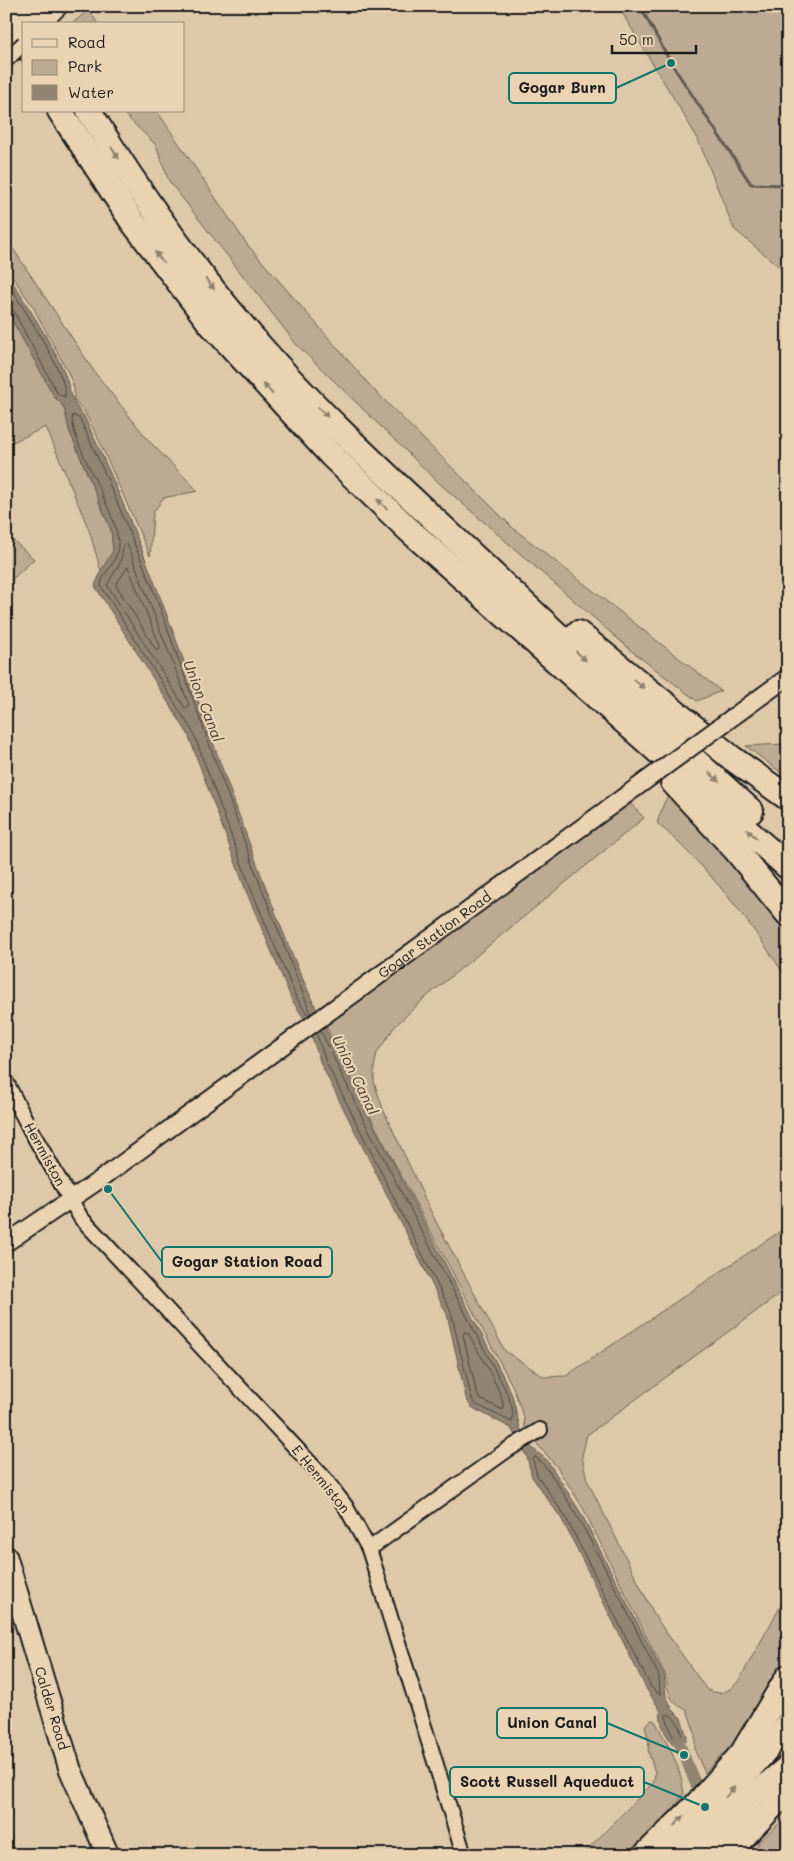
<svg xmlns="http://www.w3.org/2000/svg" width="794" height="1861" font-family="Mali,sans-serif">
  <rect width="100%" height="100%" fill="#ddc8a9"/>
  <filter id="ink" filterUnits="userSpaceOnUse"><feTurbulence type="fractalNoise" baseFrequency=".02" numOctaves="2"/><feDisplacementMap in="SourceGraphic" scale="10" xChannelSelector="R" yChannelSelector="G"/><feConvolveMatrix kernelMatrix="1 2 1 2 8 2 1 2 1" color-interpolation-filters="sRGB"/></filter>
  <g filter="url(#ink)">
    <g fill="#bcab92" stroke="#6c6457">
      <path d="M618,6H788V274L734,229L697,137Z"/>
      <path d="M89,10L98,24H71Z"/>
      <path d="M121,111H157L246,243L373,389L513,528L721,691L697,701L633,652L439,483L297,345L169,181L156,145Z"/>
      <path d="M6,238L96,374L149,441L198,491L163,498L153,513L150,556L97,436L84,411L74,399V388L68,372L33,307L6,267Z"/>
      <path d="M6,309L55,398L61,403L65,411L69,430L111,530L113,551L101,571L89,530L46,427L6,445Z"/>
      <path d="M6,534L34,559L6,585Z"/>
      <path d="M784,744L788,747V778L746,746Z"/>
      <path d="M675,784L788,914V981C752,923 708,867 657,823L664,803Z"/>
      <path d="M628,801L644,818L425,998L395,1026L377,1053L374,1068V1082L383,1109L433,1216L505,1351L544,1377L566,1376L788,1226V1288L587,1435L582,1456L587,1480L656,1618L707,1690C721,1695 727,1693 738,1682L788,1593V1677L745,1749L722,1754L705,1773L695,1751V1733L687,1710C668,1702 669,1693 665,1674L583,1508L557,1467L525,1430L524,1418L513,1387L376,1128L325,1024Z"/>
      <path d="M651,1720L655,1721C668,1745 681,1766 684,1794L674,1808L627,1855H582L654,1782L655,1773L648,1750L649,1742L645,1726Z"/>
      <path d="M788,1815V1855H756L758,1843Z"/>
    </g>
    <path fill="#918471" stroke="#625a4f" d="M6,272C25,302 45,332 61,365C70,383 69,401 84,416C165,586 217,767 287,942C319,1020 357,1094 396,1168C431,1235 464,1302 499,1368L512,1395L520,1428L532,1448L547,1460L581,1513L664,1675L666,1695L672,1709L681,1718L687,1737L684,1755C672,1745 658,1728 661,1711L647,1690L576,1547L561,1518L532,1477L527,1457L511,1428L471,1407L466,1398L447,1314L321,1064L308,1025L292,1000L246,891L188,734L95,586L101,571L113,551L111,530L69,430L65,411L61,403L55,398L6,309Z"/>
    <path fill="#ddc8a9" d="M689,1741L685,1757L671,1747L679,1744Z"/>
    <g fill="none" stroke-linecap="round" stroke-linejoin="round">
      <g stroke="#4b463e" stroke-width="1">
        <path d="M6,281C19,301 70,378 65,397L58,394L13,310L6,307"/>
        <path d="M127,544L189,705L188,708H185L107,585L120,563L124,546Z"/>
        <path d="M128,567L160,646L159,651L156,650L116,585Z"/>
        <path d="M310,1014H307L296,997L251,889L193,732L101,586C102,575 110,569 115,559C124,540 111,515 103,497C97,481 67,428 73,415L80,419L106,476L152,586L260,884L311,1014"/>
        <path d="M319,1032L322,1033L365,1123L495,1370C502,1384 517,1407 512,1422L475,1404L471,1396L451,1312L326,1062L317,1035Z"/>
        <path d="M465,1332L468,1333C475,1347 507,1397 503,1410L480,1399L477,1394L463,1335Z"/>
        <path d="M535,1457C560,1469 641,1641 659,1676L660,1695L651,1687L565,1516L537,1475L533,1460Z"/>
        <path d="M667,1714C677,1717 685,1733 680,1743L674,1740L666,1717Z"/>
      </g>
      <path stroke="#625a4f" stroke-width="3" d="M640,6L671,63L751,184L788,185"/>
      <path stroke="#918471" stroke-width="11" d="M678,1740L702,1800"/>
      <g stroke="#1c1c1c" stroke-width="18">
        <g id="minor">
          <path d="M43,24L61,6"/>
          <path d="M6,1082L30,1129L81,1218L324,1478L346,1507L369,1549L464,1855"/>
          <path d="M369,1549L507,1450L540,1430"/>
        </g>
      </g>
      <g stroke="#1c1c1c" stroke-width="20">
        <g id="tertiary">
          <path d="M741,711L788,677"/>
          <path id="s1" d="M6,1243L98,1181L622,798"/>
        </g>
      </g>
      <g stroke="#1c1c1c" stroke-width="25">
        <g id="primary">
          <path id="s2" d="M6,1557L70,1769L108,1855"/>
        </g>
      </g>
      <g stroke="#1c1c1c" stroke-width="26">
        <g id="trunk">
          <path d="M644,1855L695,1805L745,1749"/>
          <path d="M674,1855L761,1757L788,1723"/>
          <path d="M701,1855L754,1795L788,1766"/>
          <path d="M727,1855L788,1791"/>
        </g>
      </g>
      <g stroke="#1c1c1c" stroke-width="28">
        <g id="motorway">
          <path d="M29,6L38,24"/>
          <path d="M6,14L24,47"/>
          <path d="M60,111L132,221L210,323L331,455L409,530L788,867"/>
          <path d="M89,111C135,186 185,258 242,325C314,411 400,487 483,565C571,648 661,730 751,811"/>
          <path d="M578,633L733,759L788,798"/>
          <path d="M673,782L735,849L788,914"/>
          <path d="M745,1749L788,1677"/>
        </g>
      </g>
      <use href="#minor" stroke="#e9d3b2" stroke-width="14"/>
      <use href="#tertiary" stroke="#e9d3b2" stroke-width="16"/>
      <use href="#primary" stroke="#e9d3b2" stroke-width="21"/>
      <use href="#trunk" stroke="#e9d3b2" stroke-width="22"/>
      <use href="#motorway" stroke="#e9d3b2" stroke-width="24"/>
      <g stroke="#1c1c1c" stroke-width="18" stroke-linecap="butt">
        <path id="minor-bridge" d="M6,60L24,43"/>
      </g>
      <g stroke="#1c1c1c" stroke-width="20" stroke-linecap="butt">
        <path id="tertiary-bridge" d="M622,798L741,711"/>
      </g>
      <use href="#minor-bridge" stroke="#e9d3b2" stroke-width="14"/>
      <use href="#tertiary-bridge" stroke="#e9d3b2" stroke-width="16"/>
    </g>
    <defs><path id="oneway-solid" d="M-6-.8H1V-3.2L6.5 0L1 3.2V.8H-6Z" transform="scale(1.25)"/></defs>
    <g fill="#8d816e">
      <use href="#oneway-solid" transform="translate(115 153) rotate(57)"/>
      <use href="#oneway-solid" transform="translate(159 257) rotate(-127)"/>
      <use href="#oneway-solid" transform="translate(210 284) rotate(52)"/>
      <use href="#oneway-solid" transform="translate(268 389) rotate(-133)"/>
      <use href="#oneway-solid" transform="translate(323 412) rotate(45)"/>
      <use href="#oneway-solid" transform="translate(382 504) rotate(-136)"/>
      <use href="#oneway-solid" transform="translate(581 656) rotate(42)"/>
      <use href="#oneway-solid" transform="translate(639 684) rotate(39)"/>
      <use href="#oneway-solid" transform="translate(714 777) rotate(42)"/>
      <use href="#oneway-solid" transform="translate(752 834) rotate(-138)"/>
      <use href="#oneway-solid" transform="translate(730 1792) rotate(-48)"/>
      <use href="#oneway-solid" transform="translate(679 1821) rotate(-45)"/>
    </g>
  </g>
  <g text-anchor="middle" stroke-width="4.5" stroke-linejoin="round" paint-order="stroke">
    <g font-size="14" fill="#1c1c1c" stroke="#e9d3b2">
      <text dy="5" stroke="none"><textPath href="#s1" startOffset="528">Gogar Station Road</textPath></text>
      <text transform="translate(45 1154) rotate(61)" y="5">Hermiston</text>
      <text transform="translate(321 1479) rotate(51)" y="5">E Hermiston</text>
      <text dy="5" stroke="none"><textPath href="#s2" startOffset="158">Calder Road</textPath></text>
    </g>
    <g font-size="15" font-style="italic" fill="#45403a" stroke="#e9d3b2">
      <text transform="translate(203 701) rotate(69)" y="5">Union Canal</text>
      <text transform="translate(355 1075) rotate(64)" y="5">Union Canal</text>
    </g>
  </g>
  <path fill="none" stroke="#0f766e" stroke-width="2" d="M671 63L616 88M108 1189L162 1262M684 1755L607 1723M705 1807L644 1782"/>
  <g fill="#0f766e" stroke="#e9d3b2" stroke-width="2">
    <circle cx="671" cy="63" r="5"/>
    <circle cx="108" cy="1189" r="5"/>
    <circle cx="684" cy="1755" r="5"/>
    <circle cx="705" cy="1807" r="5"/>
  </g>
  <g fill="#e9d3b2" stroke="#0f766e" stroke-width="2">
    <rect x="509" y="73" width="107" height="30" rx="5"/>
    <rect x="162" y="1247" width="170" height="30" rx="5"/>
    <rect x="497" y="1708" width="110" height="30" rx="5"/>
    <rect x="450" y="1767" width="194" height="30" rx="5"/>
  </g>
  <g font-size="15" text-anchor="middle" font-weight="bold" fill="#1c1c1c">
    <text x="562" y="93">Gogar Burn</text>
    <text x="247" y="1267">Gogar Station Road</text>
    <text x="552" y="1728">Union Canal</text>
    <text x="547" y="1787">Scott Russell Aqueduct</text>
  </g>
  <rect width="794" height="1861" fill="none" stroke="#e9d3b2" stroke-width="25"/>
  <rect x="12" y="12" width="769" height="1836" fill="none" stroke="#1c1c1c" stroke-width="2" filter="url(#ink)"/>
  <rect x="22" y="22" width="162" height="90" fill="#e9d3b2" stroke="#978a76"/>
  <rect x="32" y="39" width="25" height="8" fill="#e9d3b2" stroke="#978a76"/>
  <text x="68" y="48" font-size="15" fill="#1c1c1c">Road</text>
  <rect x="32" y="60" width="25" height="15" fill="#bcab92" stroke="#978a76"/>
  <text x="68" y="72" font-size="15" fill="#1c1c1c">Park</text>
  <rect x="32" y="85" width="25" height="15" fill="#918471" stroke="#978a76"/>
  <text x="68" y="98" font-size="15" fill="#1c1c1c">Water</text>
  <path d="M612 45v8h84v-8" fill="none" stroke="#1c1c1c" stroke-width="2.5"/>
  <text x="619" y="45" font-size="15" fill="#1c1c1c" stroke="#e9d3b2" stroke-width="4" paint-order="stroke">50 m</text>
</svg>
